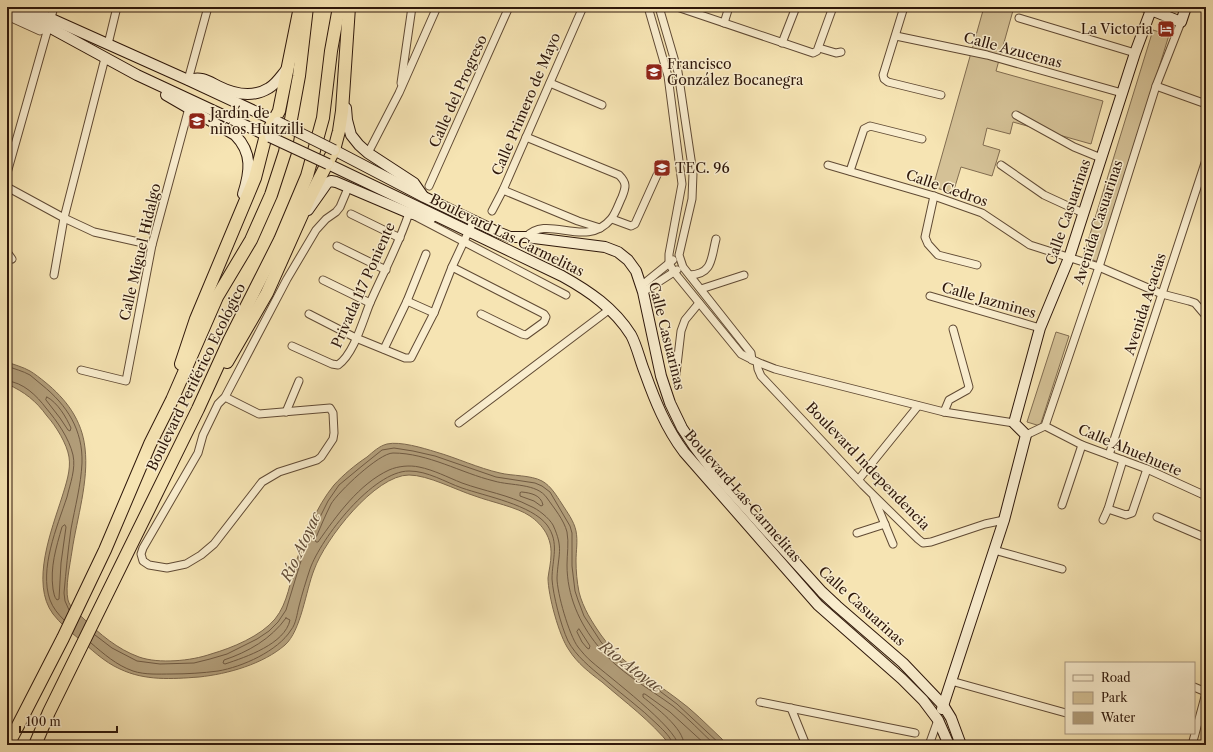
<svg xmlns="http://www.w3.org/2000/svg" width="1213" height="752" font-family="'Libre Caslon Text',serif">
  <rect width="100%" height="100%" fill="#f6e4b3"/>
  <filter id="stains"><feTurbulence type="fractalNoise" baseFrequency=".005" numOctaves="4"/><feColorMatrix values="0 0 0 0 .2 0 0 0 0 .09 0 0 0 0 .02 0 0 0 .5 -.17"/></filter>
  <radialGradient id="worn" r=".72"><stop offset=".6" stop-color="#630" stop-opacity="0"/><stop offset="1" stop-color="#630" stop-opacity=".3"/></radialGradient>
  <g fill="#d4c196" stroke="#816c50">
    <path d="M984,7H1014L996,71L1103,101L1091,144L1013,122L1010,134L987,128L983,145L1000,150L992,176L961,167L953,193L933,187Z"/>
    <path d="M1153,30L1169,35L1099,262L1083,257Z"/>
    <path d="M1056,332L1069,336L1040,426L1027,422Z"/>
  </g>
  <path fill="#b29e7a" stroke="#7d684d" d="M7,362C15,365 23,367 30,371C35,374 40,378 45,382C66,399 82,420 85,448C89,481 77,518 72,551C70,565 65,587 68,600C70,608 78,613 84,619C100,634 117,649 139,657C159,664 191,661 211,654C232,648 261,636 275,619C288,603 290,581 296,562C305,536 316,507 334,485C343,475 355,465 367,457C373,452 379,446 387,444C400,441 423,448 436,452C457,458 478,468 500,473C512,476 531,475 542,481C551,486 556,495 562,504C567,512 574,521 576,531C578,541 576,551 576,561C576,571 577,582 579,592C583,608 592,622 601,635C619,662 651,679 676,698C693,710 707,725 722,739L726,745H670C651,721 625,702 602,682C590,673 577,663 569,650C559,636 548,595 548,578C549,570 551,562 551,555C552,538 543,525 530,516C517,507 491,502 475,496C456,490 428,475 409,475C375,475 325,539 314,570C306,590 301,631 285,645C263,664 228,674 199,677C172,679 145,681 120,669C104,662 91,649 78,638C69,631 60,623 53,614C30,583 52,529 62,497C66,484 71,470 69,457C67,444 56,426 47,416C36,401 25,392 7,384Z"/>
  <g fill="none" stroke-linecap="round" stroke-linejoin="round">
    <g stroke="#705a42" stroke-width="1">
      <path d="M7,366C14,369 23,371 30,375C34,378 38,382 42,385C67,405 83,430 82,463C81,485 75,507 71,529C68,550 66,571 64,593L65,601L69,610"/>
      <path d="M7,381C23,382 37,396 46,408C57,421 69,438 73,455C76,469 70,484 67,497C57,527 39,569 50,600C53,608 58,614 64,620"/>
      <path d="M47,397C58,403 66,417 71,428L70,431L68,430L60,418L46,400Z"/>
      <path d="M522,492C531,493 541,495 543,505L541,506L534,501L520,496V493Z"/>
      <path d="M65,525L66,527L61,563L59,599L57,600C54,597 54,593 53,589C50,567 56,548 62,527Z"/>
      <path d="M286,618L290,620C285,644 246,657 225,664L223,663L224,660C248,652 271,639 286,618Z"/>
      <path d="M579,629L590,646L589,649L587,648L582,642L577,632Z"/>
      <path d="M95,635L112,648L137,661L160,664L194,663L210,659L227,654L257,639L269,631L278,622L286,610L300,564L309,539L328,501L339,485L362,466L382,450L394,448L413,451L435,456L496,477L535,483L542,486L550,492L570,526L572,533V566L575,591L578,600L584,616L601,642L613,656L677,704L721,745"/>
      <path d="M91,643C104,654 116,665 133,671C145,675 159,674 171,674C187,674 203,673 218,671C242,667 278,651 291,630C296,624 297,614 299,606C302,594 306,581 310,569C321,538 373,471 409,471C428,471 445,482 462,488C485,496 532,505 547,525C560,543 552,559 552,579C553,595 561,626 568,641C576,656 590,667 603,678C621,694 641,708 658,725C664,731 671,737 673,745"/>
      <path d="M678,745C677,728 608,676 592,662C587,658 582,652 578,647C569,635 557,593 557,578C558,554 564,549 553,525C549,518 538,509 530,506C509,495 484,491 462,483C447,477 434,470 419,467C410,465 398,466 389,470C359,484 337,515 318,542H316L315,540C320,528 325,516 331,504C338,492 379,453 393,453C428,453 461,473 494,481C511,486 537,483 547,498C554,508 564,520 567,532C569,543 567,554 567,565C567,595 579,623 598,646C617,671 647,687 673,706C688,718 701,732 715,745"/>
      <path d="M684,745C684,728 655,707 643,697V694H645L670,712L706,745"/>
    </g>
    <g stroke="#604a34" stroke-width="9">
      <g id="street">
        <path d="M648,7L668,76L682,184L669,254V263L674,272L741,354L757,362L758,369L761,376L777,393L863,485L918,539L923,543L931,542L985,524L1004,520"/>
        <path d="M659,7L678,72L693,173L692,199L679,255L683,267L747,348L751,353L752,360"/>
        <path d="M677,7L813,53L817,51L833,7"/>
        <path d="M904,7L883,75L884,79L888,82L941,95"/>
        <path d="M1140,7L1151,10"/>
        <path d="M7,16L40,31L49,27"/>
        <path d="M1019,18L1135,53"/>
        <path d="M724,23L729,7"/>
        <path d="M896,36L987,55L1122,93"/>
        <path d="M782,43L796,7"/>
        <path d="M108,44L117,7"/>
        <path d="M819,48L836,53L841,52"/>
        <path d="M188,80L208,7"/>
        <path d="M401,83L412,7"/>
        <path d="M550,83L602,105"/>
        <path d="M1156,86L1206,104"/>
        <path d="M1016,115L1074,147L1101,158"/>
        <path d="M368,153L399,93L437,7"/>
        <path d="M828,165L934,196L982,213L1030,245L1099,267L1162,294L1189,301L1195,303L1206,316"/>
        <path d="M1001,165L1044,195L1083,213"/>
        <path d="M850,171L864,129L870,126L922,139"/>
        <path d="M7,173L54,7"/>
        <path d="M429,186L509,7"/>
        <path d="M7,187L64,218L94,232L152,245"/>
        <path d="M503,190L578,221L600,228"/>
        <path d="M934,196L925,237L928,244L938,255L977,265"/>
        <path d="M492,211L503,190L583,7"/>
        <path d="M351,214L400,238"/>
        <path d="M612,219L631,226L635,224L662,164"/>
        <path d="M526,237C548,213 585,250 611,219C616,213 619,203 622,197C626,187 627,183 619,175L526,137"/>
        <path d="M337,246L386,270"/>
        <path d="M7,252L12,259"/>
        <path d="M452,267L544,314L546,317L544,322L526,335L522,334L481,314"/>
        <path d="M54,275L64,218L105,58"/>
        <path d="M690,275C713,274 711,258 716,239"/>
        <path d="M323,280L370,303"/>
        <path d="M641,286L673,260"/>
        <path d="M701,289L744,275"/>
        <path d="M643,292L677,270"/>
        <path d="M930,296L1040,328"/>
        <path d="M407,301L434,313"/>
        <path d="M309,314L356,338L405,358H411L434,313L452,267L473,222"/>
        <path d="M292,346L332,364L338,365C354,354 363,320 370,303C383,273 399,244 409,213L566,295"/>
        <path d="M384,349L407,301L426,254"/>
        <path d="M757,362L775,369L794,374L944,412L1014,423"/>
        <path d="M81,370L126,381L152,245L189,108"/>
        <path d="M676,374L681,331L685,320L699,303"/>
        <path d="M225,397L259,414L330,408L333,413L334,433L333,439L321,457L317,460L279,472L262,482L214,544L201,555L186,564L167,568L149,565L143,561L141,554L143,548L198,453L203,435L218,404L225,397L287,279L316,230L326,219L336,212L340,207L348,188"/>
        <path d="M286,412L299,381"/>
        <path d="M944,412L949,400L967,390L969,387L953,329"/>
        <path d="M459,423L610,309"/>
        <path d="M1045,426L1082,445L1147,469L1206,496"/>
        <path d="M1026,435L1045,426L1099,267L1156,86L1181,22"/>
        <path d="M1109,455L1206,160"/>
        <path d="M859,479L918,406"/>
        <path d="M874,498L893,544"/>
        <path d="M1062,505L1082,445"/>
        <path d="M1108,509L1126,515L1132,513L1147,469"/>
        <path d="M1157,517L1206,538"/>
        <path d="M1103,520L1108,509L1123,460"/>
        <path d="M857,533L885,524"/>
        <path d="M994,550L1062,569"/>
        <path d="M951,681L1066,713"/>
        <path d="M1194,687L1206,692"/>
        <path d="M760,702L915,733"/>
        <path d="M791,708L806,745"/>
        <path d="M929,745L938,720"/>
        <path d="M1192,745L1206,693"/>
      </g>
    </g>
    <g stroke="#2e170a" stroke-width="12">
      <g id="secondary">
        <path d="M25,7L188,80L278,122"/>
        <path d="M7,8L49,27L137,75L270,137"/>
        <path d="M189,80C201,76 208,81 218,86C234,94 253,98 269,88C276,84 281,76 286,70"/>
        <path d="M166,95L235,135C253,153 250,172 243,194"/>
        <path d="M346,108L347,120L351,135L359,145L368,153L414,183L423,196"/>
        <path d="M334,150L424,197L495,231L510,237H526L605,247L618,252L628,260L636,271L643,292L661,376L670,403L682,428L694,446L712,470L822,592L837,606L903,663L943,705L951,718L961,745"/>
        <path d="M328,164L562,276C589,291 614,308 631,335C637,346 640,361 645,373C655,401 666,428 684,452L818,605L902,679L923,700L938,720L949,745"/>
        <path d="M308,210L327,183L331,181L336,182L409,213L431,218"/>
        <path d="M942,709L1004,520L1026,435L1014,423L1040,328L1069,258L1135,53L1151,10L1181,22L1186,7"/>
      </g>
    </g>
    <g stroke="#2e170a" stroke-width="14">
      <g id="highway">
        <path d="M227,362L267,293L309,199L334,150L339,131L342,111L349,7"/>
        <path d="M181,364L196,319L255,178L266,135L279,111L300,7"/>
        <path d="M8,745L63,638L105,550L150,444L172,400L217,297L251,240L271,195L285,152L299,76L307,7"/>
        <path d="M35,745L49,712L198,409L229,341L280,240L307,176L323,118L331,51L339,7"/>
      </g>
    </g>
    <use href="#street" stroke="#f9edce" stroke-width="7"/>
    <use href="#secondary" stroke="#f9edce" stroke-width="10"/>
    <use href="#highway" stroke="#f6e4b3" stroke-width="12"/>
    <g stroke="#2e170a" stroke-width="12" stroke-linecap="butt">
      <g id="secondary-bridge">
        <path d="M278,122L334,150"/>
        <path d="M270,137L328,164"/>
      </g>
    </g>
    <use href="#secondary-bridge" stroke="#f9edce" stroke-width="10"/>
  </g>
  <defs>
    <g id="hotel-square" transform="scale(0.9)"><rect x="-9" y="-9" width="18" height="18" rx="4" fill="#8f2418" stroke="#f9edce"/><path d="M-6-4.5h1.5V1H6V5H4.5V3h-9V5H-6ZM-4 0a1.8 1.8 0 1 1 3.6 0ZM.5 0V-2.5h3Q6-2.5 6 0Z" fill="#fff"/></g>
    <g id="school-square" transform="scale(0.9)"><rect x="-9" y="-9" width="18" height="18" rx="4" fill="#8f2418" stroke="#f9edce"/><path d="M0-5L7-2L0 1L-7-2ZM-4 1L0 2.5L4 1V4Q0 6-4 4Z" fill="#fff"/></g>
  </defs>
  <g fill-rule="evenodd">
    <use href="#hotel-square" x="1166" y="29"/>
    <use href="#school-square" x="654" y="72"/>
    <use href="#school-square" x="197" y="121"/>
    <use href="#school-square" x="662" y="168"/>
  </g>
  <g text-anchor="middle" stroke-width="3" stroke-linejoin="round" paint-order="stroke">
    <g font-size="14" fill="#2e170a" stroke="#f9edce" text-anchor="start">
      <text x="1153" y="34" text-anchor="end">La Victoria</text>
      <text x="667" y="69">Francisco<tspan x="667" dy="16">González Bocanegra</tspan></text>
      <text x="210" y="118">Jardín de<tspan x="210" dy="16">niños Huitzilli</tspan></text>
      <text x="675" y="173">TEC. 96</text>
    </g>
    <g font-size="14" fill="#2e170a" stroke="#f9edce">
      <text transform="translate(1013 50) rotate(15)" y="5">Calle Azucenas</text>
      <text transform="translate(458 91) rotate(-66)" y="5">Calle del Progreso</text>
      <text transform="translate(526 104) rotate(-67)" y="5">Calle Primero de Mayo</text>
      <text transform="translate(947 188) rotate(19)" y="5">Calle Cedros</text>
      <text transform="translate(1068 212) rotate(-71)" y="5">Calle Casuarinas</text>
      <text transform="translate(1098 222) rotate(-72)" y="5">Avenida Casuarinas</text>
      <text transform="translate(507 235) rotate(26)" y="5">Boulevard Las Carmelitas</text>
      <text transform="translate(140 252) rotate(-77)" y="5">Calle Miguel Hidalgo</text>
      <text transform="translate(363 285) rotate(-66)" y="5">Privada 117 Poniente</text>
      <text transform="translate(989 300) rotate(16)" y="5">Calle Jazmines</text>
      <text transform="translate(1145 304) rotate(-72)" y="5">Avenida Acacias</text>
      <text transform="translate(667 336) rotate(76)" y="5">Calle Casuarinas</text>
      <text transform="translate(196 377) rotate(-64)" y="5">Boulevard Periférico Ecológico</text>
      <text transform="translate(1130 450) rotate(23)" y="5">Calle Ahuehuete</text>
      <text transform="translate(868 466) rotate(46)" y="5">Boulevard Independencia</text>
      <text transform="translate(743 496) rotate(49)" y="5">Boulevard Las Carmelitas</text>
      <text transform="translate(862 606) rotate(42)" y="5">Calle Casuarinas</text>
    </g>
    <g font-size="15" font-style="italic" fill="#634d37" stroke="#f9edce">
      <text transform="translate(301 547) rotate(-65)" y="5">Río Atoyac</text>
      <text transform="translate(631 667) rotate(37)" y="5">Río Atoyac</text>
    </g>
  </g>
  <rect width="1213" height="752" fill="none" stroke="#f6e4b3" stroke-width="24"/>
  <rect x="8" y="8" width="1197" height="736" fill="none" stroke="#2e170a" stroke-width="2"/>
  <rect x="12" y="12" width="1189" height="728" fill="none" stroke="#2e170a"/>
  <rect x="1065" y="662" width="130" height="72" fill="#f9edce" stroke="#a89780"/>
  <rect x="1073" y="675" width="20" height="6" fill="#f9edce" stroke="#a89780"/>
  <text x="1101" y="682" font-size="12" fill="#2e170a">Road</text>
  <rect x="1073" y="692" width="20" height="12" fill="#d4c196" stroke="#a89780"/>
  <text x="1101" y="702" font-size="12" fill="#2e170a">Park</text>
  <rect x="1073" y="712" width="20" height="12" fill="#b29e7a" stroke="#a89780"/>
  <text x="1101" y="722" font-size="12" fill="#2e170a">Water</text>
  <path d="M20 726v6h97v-6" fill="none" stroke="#2e170a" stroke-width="2"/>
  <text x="26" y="726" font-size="12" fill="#2e170a" stroke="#f9edce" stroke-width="3" paint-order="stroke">100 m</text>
  <rect width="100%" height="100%" filter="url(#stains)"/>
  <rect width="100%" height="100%" fill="url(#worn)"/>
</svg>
